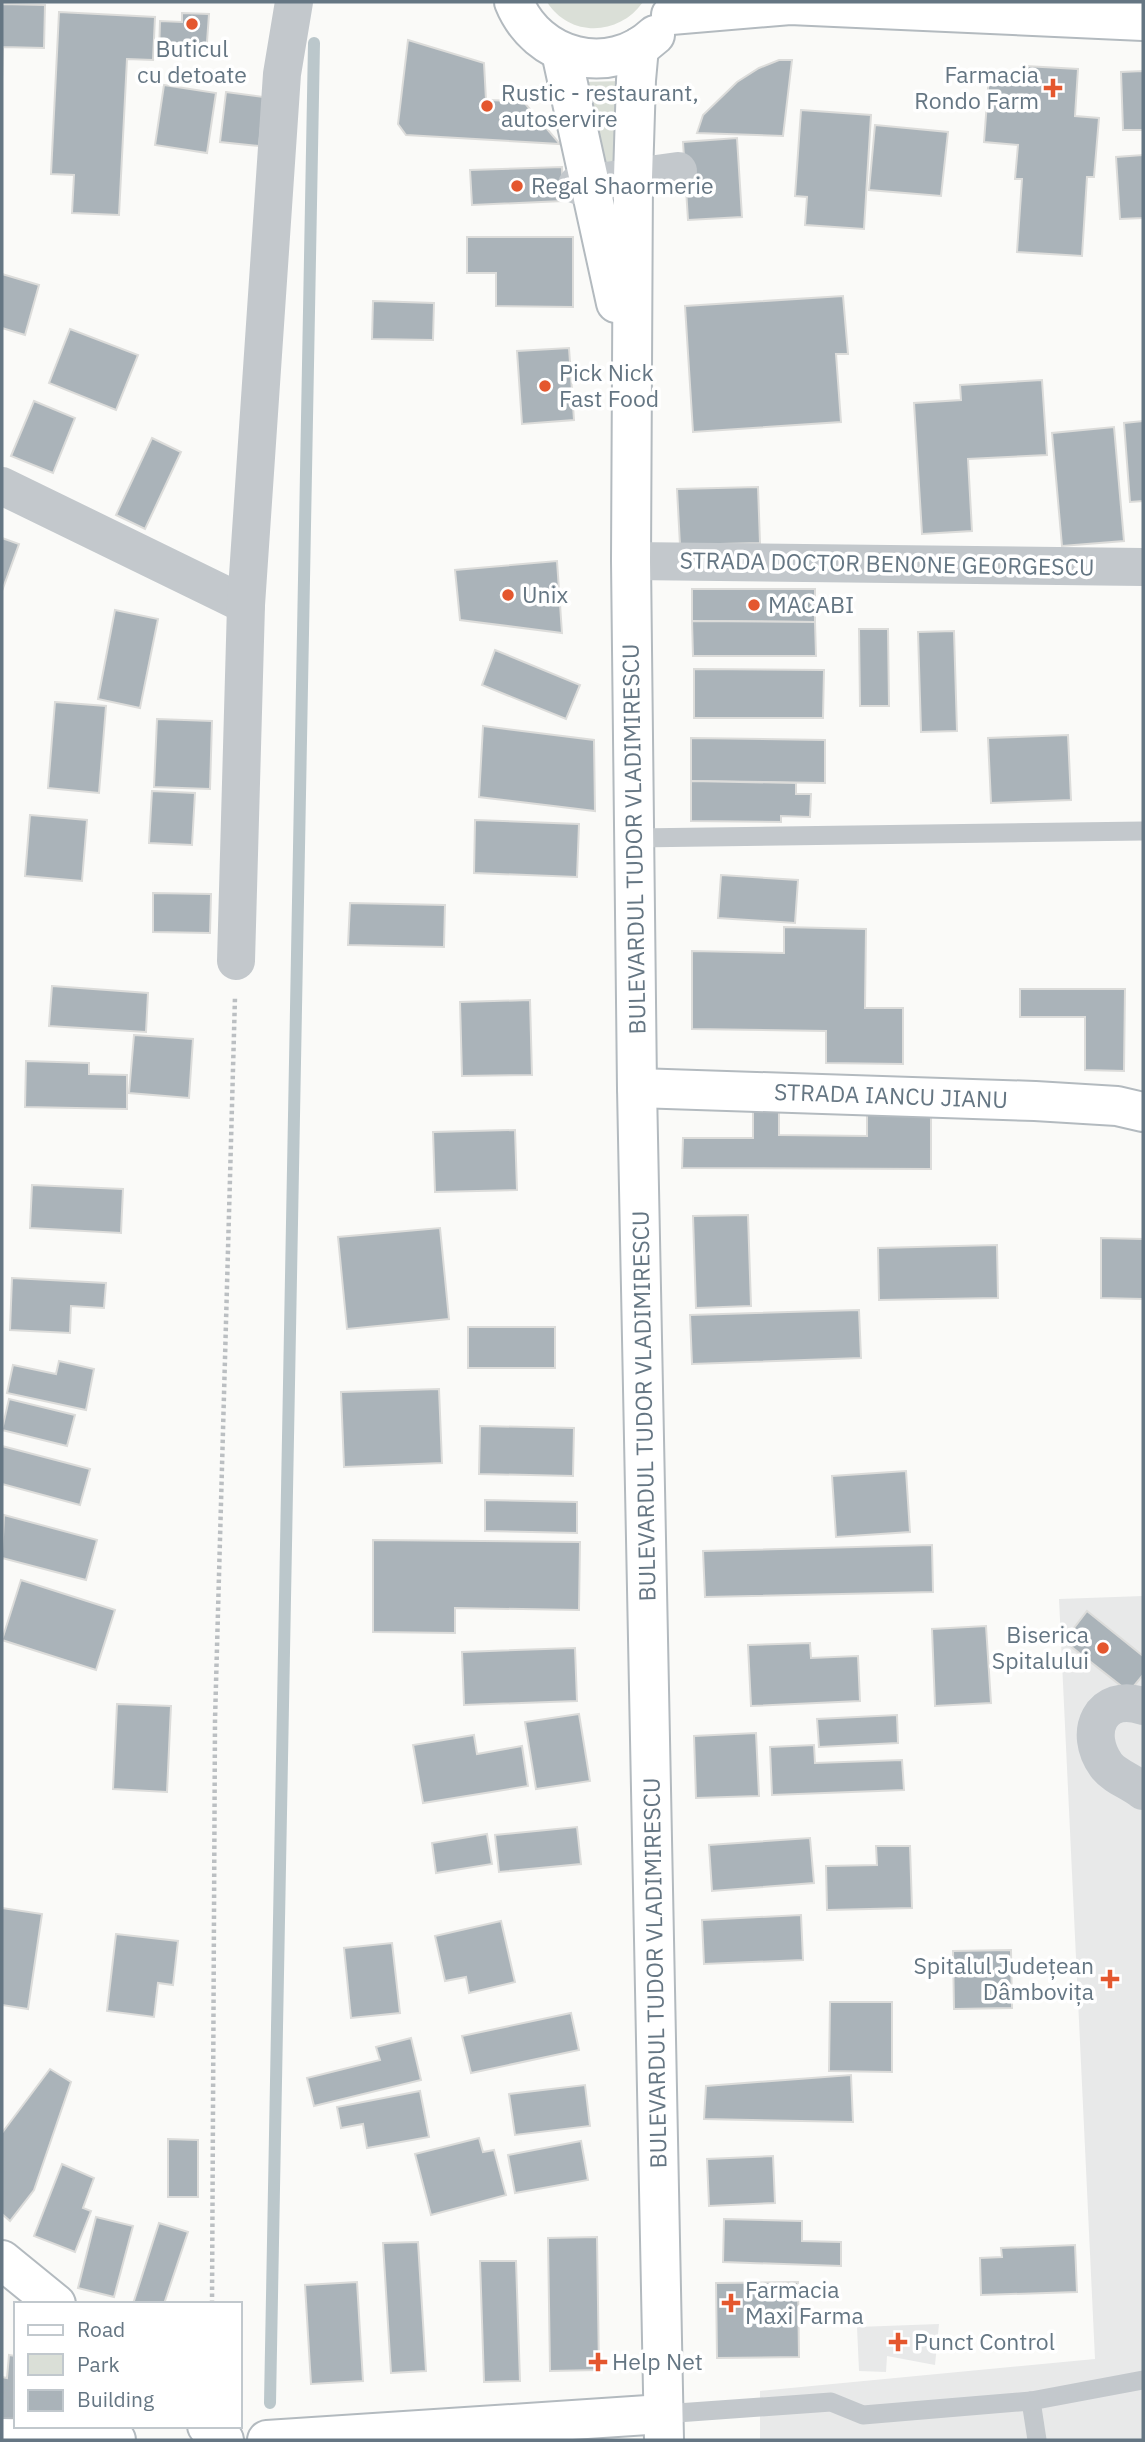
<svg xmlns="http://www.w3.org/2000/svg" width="1145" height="2442" font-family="'IBM Plex Sans',sans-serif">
  <rect width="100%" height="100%" fill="#fafaf8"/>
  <g fill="#e8e9e9">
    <path d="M1143,1596V2440H760V2391L1095,2359L1059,1599Z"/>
    <path d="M939,2324L935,2365L887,2356L886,2372L859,2371L857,2327Z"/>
  </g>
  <g fill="#dadfd7">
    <path d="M547,2H643C619,36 570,38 547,2Z"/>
    <path d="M623,81L625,307L580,82Z"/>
  </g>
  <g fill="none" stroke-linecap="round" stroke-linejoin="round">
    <path stroke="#bbc7cb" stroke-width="12" d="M270,2403L314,43"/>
  </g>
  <g fill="#aab3b9" stroke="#dcdcda" stroke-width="2">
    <path d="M2,4L45,5L44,48L3,47L2,79Z"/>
    <path d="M59,12L155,17L153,60L127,59L119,215L72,213L74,175L51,174Z"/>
    <path d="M182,13L209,14L206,56L159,54L160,21L182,22Z"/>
    <path d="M408,40L484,63L486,100L523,101L560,144L406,135L398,124Z"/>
    <path d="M779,60H792L783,136L697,133L703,115L737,82L759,68Z"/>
    <path d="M1025,66L1078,69L1075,116L1099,118L1094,177H1087L1082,256L1017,252L1022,179H1015L1018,145L984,142L989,75L1024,77Z"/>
    <path d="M1143,71V130H1123L1121,72Z"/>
    <path d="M164,85L216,93L207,153L155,145Z"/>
    <path d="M226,92L264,97L259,146L220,142Z"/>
    <path d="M801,110L871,115L864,229L805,225L807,197L795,196Z"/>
    <path d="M875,125L948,132L941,196L869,190Z"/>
    <path d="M737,138L742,217L688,220L683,142Z"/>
    <path d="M1143,155V218L1120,219L1116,157Z"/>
    <path d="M562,167L563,201L472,205L470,170Z"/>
    <path d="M467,237H573V307L496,306V273H467Z"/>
    <path d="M2,274L39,285L25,335L2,328Z"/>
    <path d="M843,296L848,354H836L841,422L693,432L685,306Z"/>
    <path d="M373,301L434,303L433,340L372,339Z"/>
    <path d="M70,329L138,355L116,410L49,383Z"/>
    <path d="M569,348L574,420L522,424L517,351Z"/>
    <path d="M1042,380L1047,455L968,459L972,531L922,534L914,403L961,400L960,385Z"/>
    <path d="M34,401L75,418L53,473L11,456Z"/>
    <path d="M1143,421V501L1130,502L1124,423Z"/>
    <path d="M1114,427L1124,541L1062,546L1052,433Z"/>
    <path d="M152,438L181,452L145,529L116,515Z"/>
    <path d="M758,487L760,543L680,545L677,489Z"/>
    <path d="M2,538L19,544L2,591Z"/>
    <path d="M557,561L562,633L460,620L455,570Z"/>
    <path d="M692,589H815V622L692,621Z"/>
    <path d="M115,610L158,619L140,708L98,699Z"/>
    <path d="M692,621L815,622L816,656H693Z"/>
    <path d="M859,629H888L889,706H860Z"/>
    <path d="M954,631L957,731L921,732L918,632Z"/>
    <path d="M495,650L580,685L566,719L482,685Z"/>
    <path d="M694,669L824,670L823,718H694Z"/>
    <path d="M55,702L106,706L99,793L48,788Z"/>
    <path d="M157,719L212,721L210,789L154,787Z"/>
    <path d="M483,726L594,740L595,811L479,797Z"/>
    <path d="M1068,735L1071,800L991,803L988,738Z"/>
    <path d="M691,738L825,740V783L691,781Z"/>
    <path d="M691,781L796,783V794H811L810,817L781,816V822L691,821Z"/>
    <path d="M152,791L195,793L192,845L149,843Z"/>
    <path d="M30,815L87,820L82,881L25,876Z"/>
    <path d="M475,820L579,824L577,877L474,873Z"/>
    <path d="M721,875L798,880L795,923L718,918Z"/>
    <path d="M153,893L211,894L210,933L153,932Z"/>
    <path d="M350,903L445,905L444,947L348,945Z"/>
    <path d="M784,927L866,929L865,1008H903V1064L826,1063V1031L692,1029V951L784,953Z"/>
    <path d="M52,986L148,993L146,1032L49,1026Z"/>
    <path d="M1020,989H1125L1124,1071L1085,1070V1017H1020Z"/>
    <path d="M530,1000L532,1075L462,1076L460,1002Z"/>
    <path d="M134,1035L193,1039L189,1098L129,1093Z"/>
    <path d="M26,1061L89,1063V1074L127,1075V1109L25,1107Z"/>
    <path d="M753,1107H779V1135L867,1136V1115H931V1169L682,1168L683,1138H753Z"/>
    <path d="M515,1130L517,1190L435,1192L433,1132Z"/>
    <path d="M32,1185L123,1189L121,1233L30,1228Z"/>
    <path d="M748,1215L751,1306L696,1308L693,1216Z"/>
    <path d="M440,1228L449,1319L347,1329L338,1237Z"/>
    <path d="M1101,1238L1143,1239V1299L1101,1298Z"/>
    <path d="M997,1245L998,1298L879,1300L878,1248Z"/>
    <path d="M12,1278L106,1283L104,1308L71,1306L70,1333L10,1330Z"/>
    <path d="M859,1310L861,1358L692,1364L690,1315Z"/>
    <rect x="468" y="1327" width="87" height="41"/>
    <path d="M59,1361L94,1369L86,1410L7,1393L13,1365L56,1374Z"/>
    <path d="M439,1389L442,1463L344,1467L341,1392Z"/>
    <path d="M9,1399L75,1415L67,1446L2,1430Z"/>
    <path d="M480,1426L574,1428L573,1476L479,1474Z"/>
    <path d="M2,1446L90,1469L80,1505L2,1484Z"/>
    <path d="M906,1471L910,1532L836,1537L832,1476Z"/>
    <path d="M485,1500L577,1502V1533L485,1531Z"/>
    <path d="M4,1515L97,1540L86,1580L2,1558Z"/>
    <path d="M373,1540L580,1542L579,1610L455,1608V1633L373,1632Z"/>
    <path d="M932,1545L933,1592L705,1597L703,1551Z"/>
    <path d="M21,1580L115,1610L96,1670L2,1640Z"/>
    <path d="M1087,1611L1143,1656V1675L1129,1692L1064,1641Z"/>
    <path d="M986,1626L991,1703L935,1706L932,1629Z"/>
    <path d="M810,1643L811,1658L858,1656L860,1701L751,1706L748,1645Z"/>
    <path d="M575,1648L577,1701L464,1705L462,1652Z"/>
    <path d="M117,1704L171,1706L167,1792L113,1789Z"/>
    <path d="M579,1714L590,1781L536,1789L525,1722Z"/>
    <path d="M897,1715L898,1743L819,1747L817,1719Z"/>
    <path d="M756,1733L759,1796L696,1798L694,1736Z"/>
    <path d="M474,1735L477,1754L522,1746L528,1786L423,1803L413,1745Z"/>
    <path d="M814,1745L815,1763L902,1760L904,1790L772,1795L770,1747Z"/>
    <path d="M577,1827L581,1864L499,1872L495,1835Z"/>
    <path d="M487,1834L492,1864L436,1873L432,1843Z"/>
    <path d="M810,1838L814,1883L712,1891L709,1845Z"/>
    <path d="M876,1846H910L912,1908L827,1910L826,1866L877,1865Z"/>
    <path d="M2,1908L42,1914L28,2009L2,2005Z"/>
    <path d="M801,1915L803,1960L704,1964L702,1920Z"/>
    <path d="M501,1921L515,1982L469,1993L466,1977L445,1981L435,1936Z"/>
    <path d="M116,1934L178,1941L173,1985L158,1983L154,2017L107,2011Z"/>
    <path d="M392,1943L400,2013L351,2018L344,1948Z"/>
    <path d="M1011,1950L1012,2008L954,2009L953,1951Z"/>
    <path d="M830,2002H892V2072L829,2071Z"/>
    <path d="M571,2013L579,2050L471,2073L462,2036Z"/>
    <path d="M411,2038L421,2080L314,2106L307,2078L380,2060L376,2047Z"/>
    <path d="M50,2069L71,2082L34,2190L10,2221L2,2214V2133Z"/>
    <path d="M851,2075L853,2122L704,2119L706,2086Z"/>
    <path d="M585,2085L590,2126L515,2135L509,2094Z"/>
    <path d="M420,2091L429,2137L367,2148L363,2124L341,2128L337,2107Z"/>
    <path d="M479,2138L483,2152L494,2150L506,2195L431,2215L415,2154Z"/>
    <path d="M168,2139L198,2140V2197H168Z"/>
    <path d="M581,2141L588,2180L515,2193L508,2155Z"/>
    <path d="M773,2156L775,2203L709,2206L707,2159Z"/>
    <path d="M62,2164L94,2178L83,2208L91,2211L75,2252L34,2236Z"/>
    <path d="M96,2217L133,2226L114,2297L78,2288Z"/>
    <path d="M724,2219L802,2221V2241L841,2242V2266L723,2262Z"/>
    <path d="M159,2223L188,2232L164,2304H133Z"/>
    <path d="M597,2237L599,2370L550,2371L548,2238Z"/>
    <path d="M418,2242L426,2371L391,2373L383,2243Z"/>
    <path d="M1075,2245L1077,2292L981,2295L980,2258L1002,2257L1001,2248Z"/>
    <path d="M480,2261H516L520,2381L484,2382Z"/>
    <path d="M357,2282L363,2381L311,2384L305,2285Z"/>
    <path d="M798,2282L799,2357L717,2358L716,2283Z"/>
    <path d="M9,2355L16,2356V2424L2,2423V2377L7,2378Z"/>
  </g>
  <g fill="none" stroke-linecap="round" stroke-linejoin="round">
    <g stroke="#b3babf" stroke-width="42">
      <g id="secondary">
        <path d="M514,2C537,59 609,78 655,35"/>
        <path d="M671,15L790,5L1143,21"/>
        <path d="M639,47L636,80L633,177L631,561L637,1088L664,2440"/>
        <path d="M561,52L616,303"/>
        <path d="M637,1088L1035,1101L1117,1106L1143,1112"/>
        <path d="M2,2260L56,2304"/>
        <path d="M207,2426L224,2440"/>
        <path d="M2,2438L116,2440"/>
        <path d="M267,2440L663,2414"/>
      </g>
    </g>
    <path stroke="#bbbfc2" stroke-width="4.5" stroke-dasharray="3.5 3.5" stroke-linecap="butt" d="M212,2304L215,1720L235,997"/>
    <g stroke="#c3c8cc" stroke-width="19">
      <path d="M634,838L1143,831"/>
      <path d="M1031,2401L1037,2440"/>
      <path d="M663,2414L831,2402L863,2415L1031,2401L1143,2380"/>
    </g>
    <g stroke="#c3c8cc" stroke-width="38">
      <path d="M577,185L678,171"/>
      <path d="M2,486L246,605"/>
      <path d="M631,561L1143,567"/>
      <path d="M236,961L246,605L282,74L294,2"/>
      <path d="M1143,1706C1100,1692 1083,1733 1106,1765C1114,1776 1132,1782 1143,1791"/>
    </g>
    <use href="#secondary" stroke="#fff" stroke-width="38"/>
  </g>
  <g fill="#e4572e" stroke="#fff" stroke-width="2.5">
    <circle cx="192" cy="24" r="7"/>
    <path d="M1049.5 77.5h7v7h7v7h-7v7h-7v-7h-7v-7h7z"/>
    <circle cx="487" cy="106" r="7"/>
    <circle cx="517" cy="186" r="7"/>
    <circle cx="545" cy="386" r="7"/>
    <circle cx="508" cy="595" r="7"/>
    <circle cx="754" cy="605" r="7"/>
    <circle cx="1103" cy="1648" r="7"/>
    <path d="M1106.5 1968.5h7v7h7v7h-7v7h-7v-7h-7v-7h7z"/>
    <path d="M727.5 2292.5h7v7h7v7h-7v7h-7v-7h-7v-7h7z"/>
    <path d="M894.5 2331.5h7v7h7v7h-7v7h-7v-7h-7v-7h7z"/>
    <path d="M594.5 2351.5h7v7h7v7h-7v7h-7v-7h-7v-7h7z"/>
  </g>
  <g text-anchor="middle" stroke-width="7" stroke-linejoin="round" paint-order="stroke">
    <g font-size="23" fill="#657683" stroke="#fff" text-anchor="start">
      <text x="192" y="57" text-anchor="middle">Buticul<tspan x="192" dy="26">cu detoate</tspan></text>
      <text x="1039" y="83" text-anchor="end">Farmacia<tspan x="1039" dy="26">Rondo Farm</tspan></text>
      <text x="501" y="101">Rustic - restaurant,<tspan x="501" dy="26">autoservire</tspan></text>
      <text x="531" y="194">Regal Shaormerie</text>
      <text x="559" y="381">Pick Nick<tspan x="559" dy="26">Fast Food</tspan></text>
      <text x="522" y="603">Unix</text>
      <text x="768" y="613">MACABI</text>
      <text x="1089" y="1643" text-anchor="end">Biserica<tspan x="1089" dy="26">Spitalului</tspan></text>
      <text x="1094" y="1974" text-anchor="end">Spitalul Județean<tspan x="1094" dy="26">Dâmbovița</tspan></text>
      <text x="745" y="2298">Farmacia<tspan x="745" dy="26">Maxi Farma</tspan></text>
      <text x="914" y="2350">Punct Control</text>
      <text x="612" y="2370">Help Net</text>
    </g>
    <g font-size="23" fill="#657683" stroke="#fff">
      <text transform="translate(887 564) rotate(1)" y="8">STRADA DOCTOR BENONE GEORGESCU</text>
      <text transform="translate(634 839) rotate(-91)" y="8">BULEVARDUL TUDOR VLADIMIRESCU</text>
      <text transform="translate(891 1096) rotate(2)" y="8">STRADA IANCU JIANU</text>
      <text transform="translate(644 1406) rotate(-91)" y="8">BULEVARDUL TUDOR VLADIMIRESCU</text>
      <text transform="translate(655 1973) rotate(-91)" y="8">BULEVARDUL TUDOR VLADIMIRESCU</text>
    </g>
  </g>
  <rect width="1145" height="2442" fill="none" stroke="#657683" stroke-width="7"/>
  <rect x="14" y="2302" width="228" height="126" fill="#ffffff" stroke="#c1c8cd" stroke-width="2"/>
  <rect x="28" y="2325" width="35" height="10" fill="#ffffff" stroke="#c1c8cd" stroke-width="2"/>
  <text x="77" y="2337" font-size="21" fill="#657683">Road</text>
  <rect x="28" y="2354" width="35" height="21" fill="#dadfd7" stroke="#c1c8cd" stroke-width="2"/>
  <text x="77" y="2372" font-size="21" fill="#657683">Park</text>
  <rect x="28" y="2390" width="35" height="21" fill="#aab3b9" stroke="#c1c8cd" stroke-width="2"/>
  <text x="77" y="2407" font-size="21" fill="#657683">Building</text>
</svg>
